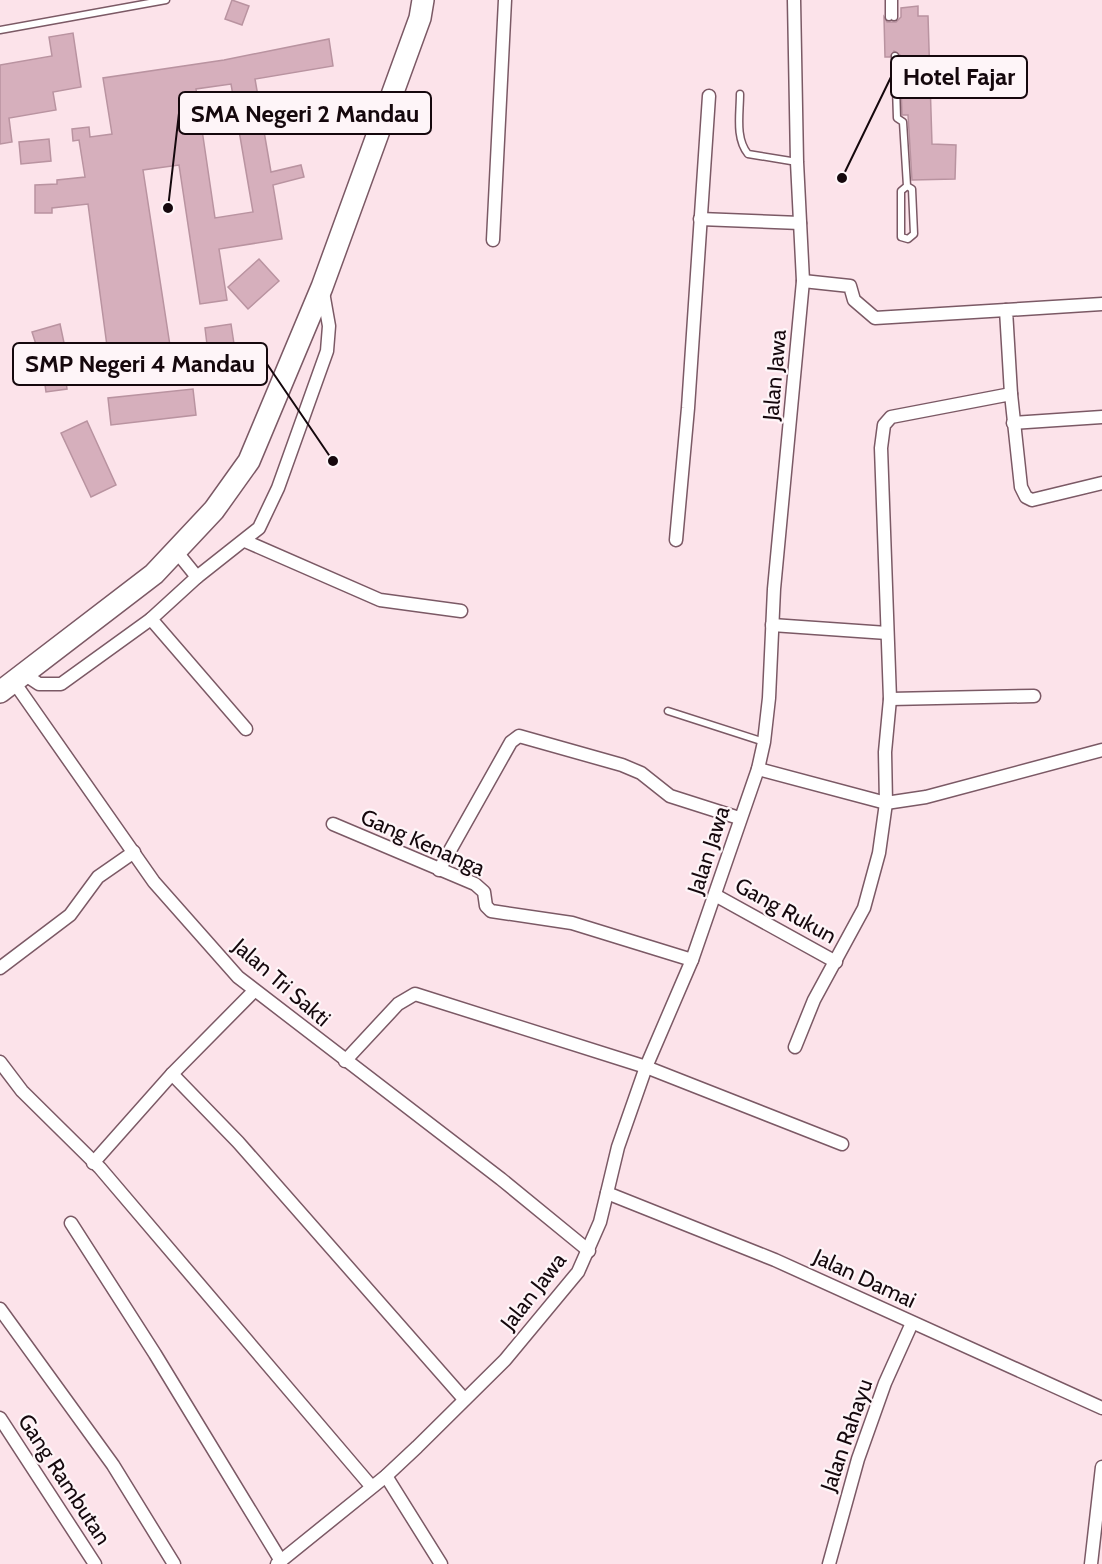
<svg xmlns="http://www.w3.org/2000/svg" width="1102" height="1564" font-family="Cabin,sans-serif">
  <rect width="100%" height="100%" fill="#fce3ea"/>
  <g fill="#d6afbc" stroke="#b993a0" stroke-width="1.5" fill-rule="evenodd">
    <path d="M232,0L249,6L242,25L225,19Z"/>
    <path d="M918,6V16H928L932,144L956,145L955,179L912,180L908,115H902L900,55L894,51L890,57H885L884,17L887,22H896L901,17V8Z"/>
    <path d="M73,33L81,87L53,92L56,110L9,118L12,142L0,144V65L52,56L49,37Z"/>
    <path d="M329,39L333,66L255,79L271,172L301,165L304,177L273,185L282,239L219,249L227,300L200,304L179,165L143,170L171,352L109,361L88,204L52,208V213H35V185L57,184V180L85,177L79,140L73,141L72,129L89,127L90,137L112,134L103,78L224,60ZM231,84L253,212L215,218L196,89Z"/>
    <path d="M49,139L51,161L21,164L19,142Z"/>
    <path d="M259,259L279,281L248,309L228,287Z"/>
    <path d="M60,324L67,357L63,358L67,389L46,392L42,363L32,332Z"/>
    <path d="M231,324L236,357L209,361L205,328Z"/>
    <path d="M193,389L196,415L111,425L108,398Z"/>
    <path d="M87,421L116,485L91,497L61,433Z"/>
  </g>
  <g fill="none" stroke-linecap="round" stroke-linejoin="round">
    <g stroke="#7b5965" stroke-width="9">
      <g id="lane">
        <path d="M889,17V0"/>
        <path d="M894,17V0"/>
        <path d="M0,30L166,0"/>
        <path d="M895,56L897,118L903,122L907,186L912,189L914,234L908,239L901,237V191L907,186"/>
        <path d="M740,94C740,114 735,138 748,154L797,162"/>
        <path d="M668,711L764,742"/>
      </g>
    </g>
    <g stroke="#7b5965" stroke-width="15">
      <g id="street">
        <path d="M700,219L800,223"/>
        <path d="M493,240L505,0"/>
        <path d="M803,281L850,286L854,300L875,318L1006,310"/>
        <path d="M1011,394L1006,310L1102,304"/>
        <path d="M1013,423L1102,417"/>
        <path d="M676,540L688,408L709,96"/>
        <path d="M245,541L380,600L461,611"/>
        <path d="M176,551L197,577L259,528L278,488L327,351L329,326L323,292"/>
        <path d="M151,619L246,729"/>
        <path d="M772,625L887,633"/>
        <path d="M24,674L39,684H61L151,619L197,577"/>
        <path d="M14,682L154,882L238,977L501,1179L589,1251"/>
        <path d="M890,699L1034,696"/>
        <path d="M758,769L886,803L926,797L1102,750"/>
        <path d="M333,824L475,884L484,892L486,906L491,911L572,923L692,960"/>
        <path d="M439,870L511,742L519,736L622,765L641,773L670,796L739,818"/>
        <path d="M715,895L836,962"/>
        <path d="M0,968L70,915L98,877L134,852"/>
        <path d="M795,1047L814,1000L864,908L879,853L886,803L885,752L890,699L881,448L884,425L891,417L1011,394L1021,487L1026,497L1032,500L1102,483"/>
        <path d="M345,1061L398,1004L415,994L646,1067L842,1144"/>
        <path d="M0,1062L22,1091L100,1168L371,1486"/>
        <path d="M172,1074L238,1142L464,1399"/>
        <path d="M93,1163L172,1074L254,991"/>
        <path d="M607,1193L775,1260L1102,1408"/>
        <path d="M71,1223L155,1354L281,1561"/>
        <path d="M0,1309L113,1465L174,1564"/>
        <path d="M0,1418L95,1564"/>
        <path d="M386,1476L441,1564"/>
        <path d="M277,1564L386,1476L417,1447L505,1360L578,1272L600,1222L618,1147L646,1067L692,960L758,769L764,742L769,698L774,589L803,281L797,162L794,0"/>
        <path d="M829,1564L858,1459L885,1383L912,1323"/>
        <path d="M1091,1564L1102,1467"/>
      </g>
    </g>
    <g stroke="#7b5965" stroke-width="24">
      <path id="highway" d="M0,692L154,574L214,510L249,461L322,287L420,18L423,0"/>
    </g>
    <use href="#lane" stroke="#fff" stroke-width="6"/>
    <use href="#street" stroke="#fff" stroke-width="12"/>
    <use href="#highway" stroke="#fff" stroke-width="21"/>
  </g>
  <g text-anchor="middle" stroke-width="4.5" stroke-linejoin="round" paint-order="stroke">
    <g font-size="22" fill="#15080d" stroke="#fef5f8">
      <text transform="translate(774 375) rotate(-85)" y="8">Jalan Jawa</text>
      <text transform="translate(423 842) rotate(24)" y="8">Gang Kenanga</text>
      <text transform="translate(708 850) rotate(-72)" y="8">Jalan Jawa</text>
      <text transform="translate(786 910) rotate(29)" y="8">Gang Rukun</text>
      <text transform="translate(282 982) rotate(41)" y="8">Jalan Tri Sakti</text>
      <text transform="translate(865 1278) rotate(25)" y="8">Jalan Damai</text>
      <text transform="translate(533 1291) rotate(-52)" y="8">Jalan Jawa</text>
      <text transform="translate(846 1435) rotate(-71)" y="8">Jalan Rahayu</text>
      <text transform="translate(65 1479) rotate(57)" y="8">Gang Rambutan</text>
    </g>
  </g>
  <path fill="none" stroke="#15080d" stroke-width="2" d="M842 178L891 77M168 208L179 113M333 461L267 364"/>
  <g fill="#15080d" stroke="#fef5f8" stroke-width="2">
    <circle cx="842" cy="178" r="6"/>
    <circle cx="168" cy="208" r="6"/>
    <circle cx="333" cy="461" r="6"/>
  </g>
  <g fill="#fef5f8" stroke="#15080d" stroke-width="2">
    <rect x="891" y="56" width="136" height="42" rx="6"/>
    <rect x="179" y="92" width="252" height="42" rx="6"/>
    <rect x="13" y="343" width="254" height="42" rx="6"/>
  </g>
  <g font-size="24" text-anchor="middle" font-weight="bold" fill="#15080d">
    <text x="959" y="85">Hotel Fajar</text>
    <text x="305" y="122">SMA Negeri 2 Mandau</text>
    <text x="140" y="372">SMP Negeri 4 Mandau</text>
  </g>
</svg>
